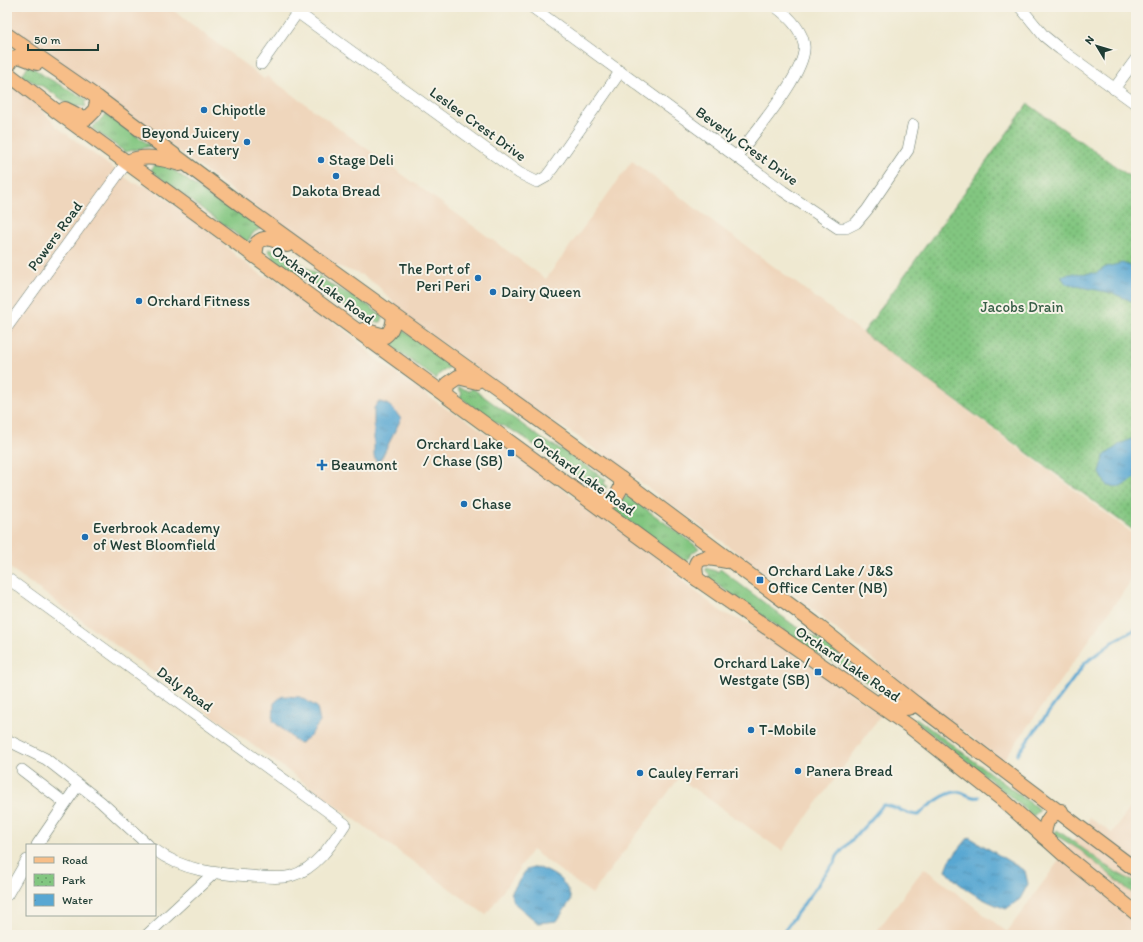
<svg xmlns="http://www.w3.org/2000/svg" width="1143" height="942" font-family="Itim,sans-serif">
  <defs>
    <pattern id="grass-tufts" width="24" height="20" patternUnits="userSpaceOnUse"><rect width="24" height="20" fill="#82c680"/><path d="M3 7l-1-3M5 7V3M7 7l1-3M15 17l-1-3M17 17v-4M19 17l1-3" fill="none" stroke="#6aa26a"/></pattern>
    <pattern id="park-dots" width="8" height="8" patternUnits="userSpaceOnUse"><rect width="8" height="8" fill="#82c680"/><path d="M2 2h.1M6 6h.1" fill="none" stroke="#6aa26a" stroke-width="1.8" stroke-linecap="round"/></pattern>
    <pattern id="water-ripples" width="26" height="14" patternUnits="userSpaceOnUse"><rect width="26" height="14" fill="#59a7d2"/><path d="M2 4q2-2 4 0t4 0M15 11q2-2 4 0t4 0" fill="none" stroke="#4989ab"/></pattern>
  </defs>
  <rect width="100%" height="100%" fill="#f7f3e8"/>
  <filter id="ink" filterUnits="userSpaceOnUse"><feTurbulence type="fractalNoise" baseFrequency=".025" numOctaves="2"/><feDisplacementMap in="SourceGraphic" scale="8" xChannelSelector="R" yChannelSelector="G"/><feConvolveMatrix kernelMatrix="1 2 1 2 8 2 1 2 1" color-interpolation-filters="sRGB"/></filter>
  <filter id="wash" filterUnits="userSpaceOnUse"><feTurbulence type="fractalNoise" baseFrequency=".012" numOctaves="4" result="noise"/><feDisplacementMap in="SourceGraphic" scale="16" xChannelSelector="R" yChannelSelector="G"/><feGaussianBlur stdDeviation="0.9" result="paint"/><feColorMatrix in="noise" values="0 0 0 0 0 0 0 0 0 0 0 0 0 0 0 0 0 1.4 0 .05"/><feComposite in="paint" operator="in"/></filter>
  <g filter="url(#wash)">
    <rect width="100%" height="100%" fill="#efe9d1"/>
    <g fill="#efd6bc">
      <path d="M7,7H169L264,79L267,76L546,279L632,161L1136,536V574L1003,761L930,706L787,589L577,436L525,404L408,318L378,286L362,275L335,265L7,27Z"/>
      <path d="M7,80L34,101L57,127L133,183L150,187L213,234L236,256L263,276L274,278L351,335L377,360L448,410L463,417L665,563L686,584L723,613L747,623L882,714L782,851L679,778L592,894L532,850L486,915L7,566Z"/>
      <path d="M1136,800V935H874L924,868L1007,932L1090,818L1112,833Z"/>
    </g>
    <g fill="url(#grass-tufts)" stroke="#50825a">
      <path d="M29,65L46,77L87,100L85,103L86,107L78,106L75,109L46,88L21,76Z"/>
      <path d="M106,114L151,146L125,152L92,128Z"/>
      <path d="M154,165L166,166L175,171L214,200L243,214L262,228L254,232L247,242L151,171Z"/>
      <path d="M269,249L282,253L284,251L333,286L361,300L383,317L381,322H374L369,319L366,322L316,285L288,272L271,259L273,256L268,251Z"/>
      <path d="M401,329L451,366L439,374L436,379L387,343L397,336Z"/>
      <path d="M458,387L470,391L472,388L545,441L573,456L606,480L604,483L607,487L604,488L595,485L593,488L519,434L489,419L460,397L462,394Z"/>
      <path d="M627,495L699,548L691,554L686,562L612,509L620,503Z"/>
      <path d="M706,568L718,572L720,569L792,624L822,641L898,703L841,665L813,651L708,578L710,575L706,571Z"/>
      <path d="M916,718L1040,810L1033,816L980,771L914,721Z"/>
      <path d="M1057,830L1114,871L1136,883V896L1080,850L1054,834Z"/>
    </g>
    <path fill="url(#park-dots)" stroke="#50825a" d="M1028,104L1136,181V532L863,333Z"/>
    <g fill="url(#water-ripples)" stroke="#3c7283">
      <path d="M1122,263L1136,268V303L1112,293L1066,284L1061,276L1069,274L1096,273L1106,267Z"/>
      <path d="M378,402C389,402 395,411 401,419L380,461H376L374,456V408Z"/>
      <path d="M1136,437V477L1121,487L1107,486L1100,473L1104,456L1120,444Z"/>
      <path d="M282,696L300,697L317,707L320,722L309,737L299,744L273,721L274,703Z"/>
      <path d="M969,837L1025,871L1028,884L1020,899L1006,909C985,901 960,889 946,870L950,860Z"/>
      <path d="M537,867C557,875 566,880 571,900L557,921L538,923L513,902L511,893L526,870Z"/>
    </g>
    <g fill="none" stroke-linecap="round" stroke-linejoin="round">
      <g stroke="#59a7d2" stroke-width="3">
        <path d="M1017,755L1085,663L1114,641L1136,629"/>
        <path d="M781,935L819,883C823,874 830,870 834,863C836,861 836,857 838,855C853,838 870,822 883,805C898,806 904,815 919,815C926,807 948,790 960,792C967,794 973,799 979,797"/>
      </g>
    </g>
  </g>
  <g filter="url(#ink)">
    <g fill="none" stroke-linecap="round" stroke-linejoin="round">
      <g stroke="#68796b" stroke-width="12">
        <g id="minor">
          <path d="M290,7L519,173L537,182L546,177L552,169L620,72"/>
          <path d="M532,7L783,191L838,228H846L856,223L867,210L908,150L913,125"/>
          <path d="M1020,7L1044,36L1060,49L1136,104"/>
          <path d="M261,64L297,13"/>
          <path d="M1114,89L1136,59"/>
          <path d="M737,156C754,133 808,71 804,45C802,30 788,16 776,7"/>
          <path d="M7,327L127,162"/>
          <path d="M7,578L345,824C332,844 316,869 291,876C279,879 263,877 251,876C217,874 183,871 155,850"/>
          <path d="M7,740L46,759L101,802L148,845"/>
          <path d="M22,770L65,803"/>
          <path d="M37,845L78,785"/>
          <path d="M7,895L27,860"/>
          <path d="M147,935L214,873"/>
        </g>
      </g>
      <g stroke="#68796b" stroke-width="16">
        <g id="major">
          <path d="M7,35L98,98L233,199L621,479L814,623L916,704L1136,870"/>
          <path d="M7,67L12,59L19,56L37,63"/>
          <path d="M7,73L55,110L697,579L909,726L1003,800L1069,859L1136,913"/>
          <path d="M65,109L81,117L87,118L95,110L98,98"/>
          <path d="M127,162C145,154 161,158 180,164"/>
          <path d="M255,256L257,243C267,234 276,241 287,245"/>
          <path d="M363,330L385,336C392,331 393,325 394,316"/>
          <path d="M445,395L448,384L458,377L478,382"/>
          <path d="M589,494C598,498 605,503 614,500L621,488V479"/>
          <path d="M697,579C690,553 708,557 726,561"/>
          <path d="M883,700C895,705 904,713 916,704"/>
          <path d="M1044,837C1045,824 1047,815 1061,811"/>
        </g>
      </g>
      <use href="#minor" stroke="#fff" stroke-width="11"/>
      <use href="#major" stroke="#f7be88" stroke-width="14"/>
    </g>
  </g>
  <g fill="#1f6fb2" stroke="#f7f3e8" stroke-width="1.5">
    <circle cx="204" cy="110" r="4"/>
    <circle cx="247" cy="142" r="4"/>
    <circle cx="321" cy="160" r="4"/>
    <circle cx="336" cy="176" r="4"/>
    <circle cx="478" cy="278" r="4"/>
    <circle cx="493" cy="292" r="4"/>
    <circle cx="139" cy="301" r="4"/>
    <rect x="507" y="449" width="8" height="8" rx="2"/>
    <path d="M320 459h4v4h4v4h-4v4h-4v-4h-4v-4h4z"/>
    <circle cx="464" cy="504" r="4"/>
    <circle cx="85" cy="537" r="4"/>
    <rect x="756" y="576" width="8" height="8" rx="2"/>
    <rect x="814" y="668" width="8" height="8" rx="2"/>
    <circle cx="751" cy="730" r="4"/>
    <circle cx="798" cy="771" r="4"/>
    <circle cx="640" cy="773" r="4"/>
  </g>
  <g text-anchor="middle" stroke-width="4" stroke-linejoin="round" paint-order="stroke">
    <g font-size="15" fill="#1f3d34" stroke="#f7f3e8" text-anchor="start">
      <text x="212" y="115">Chipotle</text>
      <text x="239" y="138" text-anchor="end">Beyond Juicery<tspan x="239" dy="17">+ Eatery</tspan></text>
      <text x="329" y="165">Stage Deli</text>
      <text x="336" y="196" text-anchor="middle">Dakota Bread</text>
      <text x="470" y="274" text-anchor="end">The Port of<tspan x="470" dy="17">Peri Peri</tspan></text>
      <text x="501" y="297">Dairy Queen</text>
      <text x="147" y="306">Orchard Fitness</text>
      <text x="503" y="449" text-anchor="end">Orchard Lake<tspan x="503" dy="17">/ Chase (SB)</tspan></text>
      <text x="331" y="470">Beaumont</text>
      <text x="472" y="509">Chase</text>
      <text x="93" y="533">Everbrook Academy<tspan x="93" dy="17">of West Bloomfield</tspan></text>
      <text x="768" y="576">Orchard Lake / J&amp;S<tspan x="768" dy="17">Office Center (NB)</tspan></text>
      <text x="810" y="668" text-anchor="end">Orchard Lake /<tspan x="810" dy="17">Westgate (SB)</tspan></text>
      <text x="759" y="735">T-Mobile</text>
      <text x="806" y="776">Panera Bread</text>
      <text x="648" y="778">Cauley Ferrari</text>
    </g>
    <g font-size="15" fill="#1f3d34" stroke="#f7f3e8">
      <text transform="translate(478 124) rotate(36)" y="5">Leslee Crest Drive</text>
      <text transform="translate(747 146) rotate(36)" y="5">Beverly Crest Drive</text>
      <text transform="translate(55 236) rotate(-54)" y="5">Powers Road</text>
      <text transform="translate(323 285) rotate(36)" y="5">Orchard Lake Road</text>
      <text transform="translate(584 476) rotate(36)" y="5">Orchard Lake Road</text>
      <text transform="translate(848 664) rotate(34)" y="5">Orchard Lake Road</text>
      <text transform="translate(185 689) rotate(36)" y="5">Daly Road</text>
    </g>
    <g font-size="15" fill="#385f47" stroke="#f7f3e8">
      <text x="1022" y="312">Jacobs Drain</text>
    </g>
  </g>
  <rect width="1143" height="942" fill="none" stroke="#f7f3e8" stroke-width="24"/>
  <rect x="26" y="844" width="130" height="72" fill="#f7f3e8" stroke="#a1aaa0"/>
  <rect x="34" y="857" width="20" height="6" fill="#f7be88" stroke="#a1aaa0"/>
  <text x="62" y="864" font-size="12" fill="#1f3d34">Road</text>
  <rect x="34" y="874" width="20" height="12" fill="url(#park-dots)" stroke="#a1aaa0"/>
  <text x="62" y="884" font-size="12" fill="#1f3d34">Park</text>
  <rect x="34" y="894" width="20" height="12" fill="url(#water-ripples)" stroke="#a1aaa0"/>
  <text x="62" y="904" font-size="12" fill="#1f3d34">Water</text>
  <g transform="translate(1097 46) rotate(308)" stroke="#f7f3e8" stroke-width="3" paint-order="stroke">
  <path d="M0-3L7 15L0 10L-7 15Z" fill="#1f3d34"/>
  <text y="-6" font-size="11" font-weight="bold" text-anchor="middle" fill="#1f3d34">N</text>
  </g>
  <path d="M28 44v6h70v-6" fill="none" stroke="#1f3d34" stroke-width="2"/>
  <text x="34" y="44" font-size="12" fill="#1f3d34" stroke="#f7f3e8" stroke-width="3" paint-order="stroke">50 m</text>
</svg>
